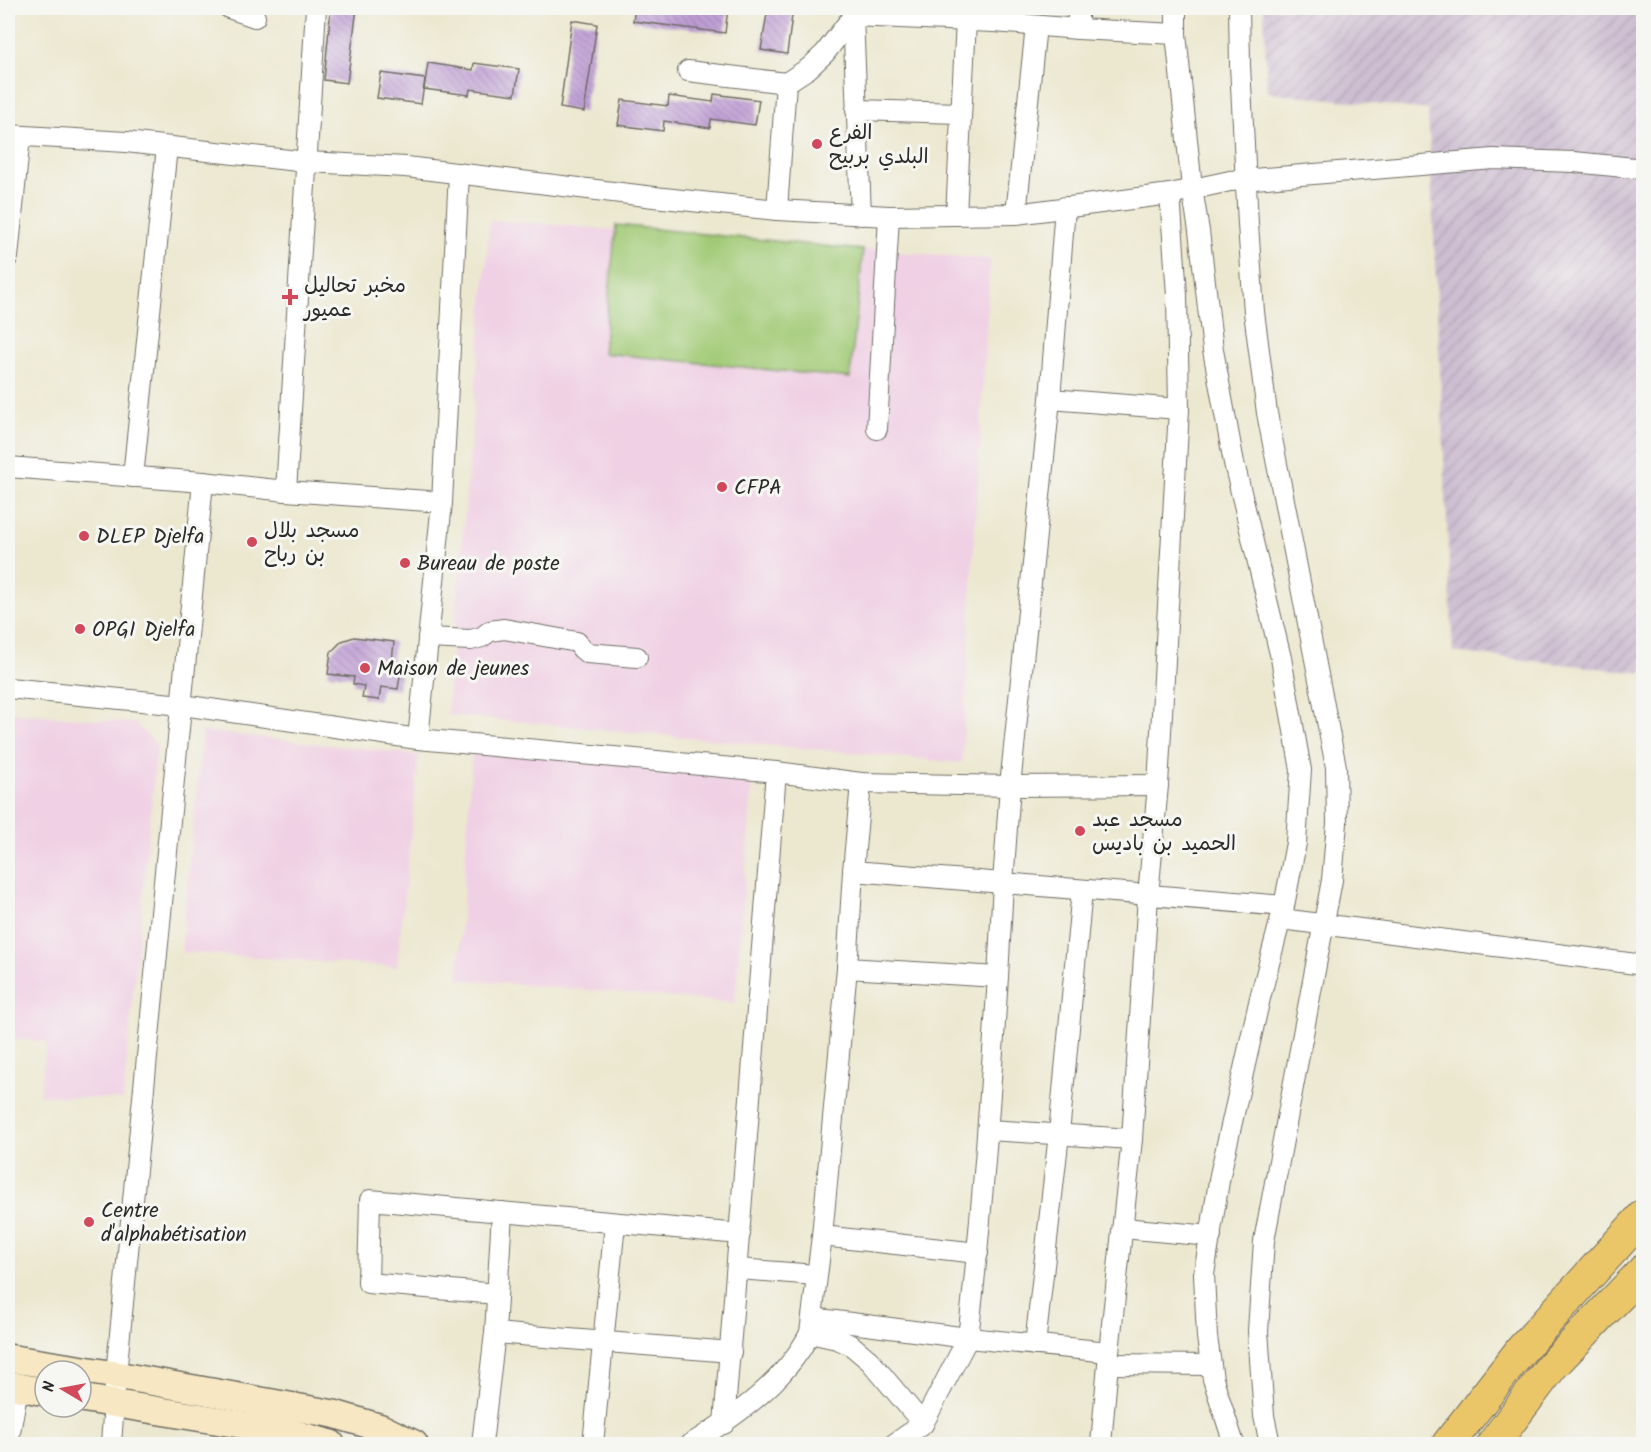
<svg xmlns="http://www.w3.org/2000/svg" width="1651" height="1452" font-family="Kalam,'Playpen Sans Arabic',sans-serif">
  <defs>
    <pattern id="industrial-furrows" width="10" height="10" patternUnits="userSpaceOnUse" patternTransform="scale(1.5)"><rect width="10" height="10" fill="#cebed1"/><path d="M-1 1l2-2M0 10L10 0M9 11l2-2" fill="none" stroke="#b1a3b4"/></pattern>
    <pattern id="building-back-hatch" width="6" height="6" patternUnits="userSpaceOnUse" patternTransform="scale(1.5)"><rect width="6" height="6" fill="#bd9ad4"/><path d="M-1 5l2 2M0 0l6 6M5-1l2 2" fill="none" stroke="#9a7eac"/></pattern>
  </defs>
  <rect width="100%" height="100%" fill="#f6f6f2"/>
  <filter id="ink" filterUnits="userSpaceOnUse"><feTurbulence type="fractalNoise" baseFrequency=".0167" numOctaves="2"/><feDisplacementMap in="SourceGraphic" scale="12" xChannelSelector="R" yChannelSelector="G"/><feConvolveMatrix kernelMatrix="1 2 1 2 8 2 1 2 1" color-interpolation-filters="sRGB"/></filter>
  <filter id="wash" filterUnits="userSpaceOnUse"><feTurbulence type="fractalNoise" baseFrequency=".008" numOctaves="4" result="noise"/><feDisplacementMap in="SourceGraphic" scale="24" xChannelSelector="R" yChannelSelector="G"/><feGaussianBlur stdDeviation="1.35" result="paint"/><feColorMatrix in="noise" values="0 0 0 0 0 0 0 0 0 0 0 0 0 0 0 0 0 1.4 0 .05"/><feComposite in="paint" operator="in"/></filter>
  <g filter="url(#wash)">
    <rect width="100%" height="100%" fill="#ece8d0"/>
    <g fill="#f0d0e4">
      <path d="M490,220L990,259L962,763L447,715Z"/>
      <path d="M8,712L135,723L157,745L123,1100L39,1095L47,1042L8,1038Z"/>
      <path d="M202,731L419,755L397,967L181,952Z"/>
      <path d="M472,750L753,776L735,1003L458,979Z"/>
    </g>
    <path fill="url(#industrial-furrows)" d="M1264,8H1643V673L1453,652L1428,110L1267,92Z"/>
    <path fill="#a1ca76" stroke="#667a50" stroke-width="1.5" d="M616,225L863,250L850,378L603,353Z"/>
    <g id="blocks">
      <g fill="url(#building-back-hatch)">
        <path d="M331,8H357L347,83L324,80Z"/>
        <path d="M635,8H728L725,33L633,21Z"/>
        <path d="M768,8H793L787,54L761,50Z"/>
        <path d="M572,20L597,24L584,112L560,108Z"/>
        <path d="M428,63L473,70L474,63L519,69L515,95L470,89L469,95L424,89Z"/>
        <path d="M381,73L425,79L421,104L377,98Z"/>
        <path d="M714,94L759,100L755,125L711,119L710,128L664,121L663,131L618,125L622,100L668,106L669,96L713,102Z"/>
        <path d="M354,637L394,642L392,661L402,662L398,689L381,687L379,700L362,698L364,686L353,684L354,677L328,674L331,652L342,641Z"/>
      </g>
    </g>
  </g>
  <g filter="url(#ink)">
    <use href="#blocks" fill-opacity="0" stroke="#6f6d65" stroke-width="1.5"/>
    <g fill="none" stroke-linecap="round" stroke-linejoin="round">
      <g stroke="#6f6d65" stroke-width="22">
        <g id="minor">
          <path d="M229,8L255,17"/>
          <path d="M1176,8V34L1192,188L1199,231L1213,350L1234,463L1281,658L1301,770L1296,843L1284,906L1260,998L1220,1175L1204,1274L1207,1337L1213,1379L1234,1444"/>
          <path d="M1239,8L1240,65L1248,224L1254,312L1267,413L1336,767L1337,823L1332,880L1264,1241L1258,1331L1264,1416L1270,1444"/>
          <path d="M1078,29V8"/>
          <path d="M688,71L786,83L809,68L825,53L853,16V13"/>
          <path d="M856,110L960,113"/>
          <path d="M8,135L126,142L307,162L406,167L654,197L777,210L889,216L1016,214L1170,194L1230,181L1493,159L1574,162L1644,169"/>
          <path d="M1170,194L1177,295L1179,409"/>
          <path d="M1065,207L1050,399L1010,786L1003,883L1284,906"/>
          <path d="M777,210L786,83"/>
          <path d="M1016,214L1036,26"/>
          <path d="M861,215L853,16L994,22L1078,29L1176,34"/>
          <path d="M956,215L966,21"/>
          <path d="M8,257L20,136"/>
          <path d="M1050,399L1179,409L1158,785L1148,896L1132,1139L1109,1352L1101,1444"/>
          <path d="M877,429L889,216"/>
          <path d="M8,467L203,482L116,1375L111,1444"/>
          <path d="M133,477L167,147"/>
          <path d="M203,482L286,491L442,502"/>
          <path d="M286,491L316,8"/>
          <path d="M428,638L471,640L482,637L490,631L504,629L577,642L582,649L587,653L637,657"/>
          <path d="M8,688L182,705L418,739L776,772L724,1424"/>
          <path d="M418,739L442,502L459,173"/>
          <path d="M776,772L861,783L1010,786L1158,785"/>
          <path d="M853,871L861,783"/>
          <path d="M1281,919L1644,965"/>
          <path d="M847,968L853,871L1003,883L998,977"/>
          <path d="M988,1130L1132,1139"/>
          <path d="M1123,1228L1211,1236"/>
          <path d="M822,1236L978,1253"/>
          <path d="M738,1269L816,1275"/>
          <path d="M497,1294L368,1283L370,1200L740,1234"/>
          <path d="M812,1318L968,1338L923,1424L894,1444"/>
          <path d="M495,1333L731,1352"/>
          <path d="M810,1333L822,1236L847,968L998,977C990,1097 982,1218 968,1338L1109,1352"/>
          <path d="M1035,1345L1059,1134L1082,890"/>
          <path d="M1108,1364L1211,1365"/>
          <path d="M8,1444L18,1387"/>
          <path d="M482,1444L495,1333L502,1212"/>
          <path d="M593,1444L615,1223"/>
          <path d="M691,1444C737,1415 785,1382 810,1333L837,1339L851,1345L870,1361L923,1424"/>
        </g>
      </g>
      <g stroke="#6f6d65" stroke-width="30">
        <g id="secondary">
          <path d="M8,1358L116,1375L334,1414L381,1428L414,1444"/>
          <path d="M8,1385L45,1392"/>
          <path d="M81,1398L288,1432L331,1444"/>
        </g>
      </g>
      <g stroke="#6f6d65" stroke-width="34">
        <g id="trunk">
          <path d="M1448,1444L1522,1349L1644,1215"/>
          <path d="M1493,1444L1552,1366L1644,1270"/>
        </g>
      </g>
      <use href="#minor" stroke="#fff" stroke-width="20"/>
      <use href="#secondary" stroke="#f7e8c3" stroke-width="27"/>
      <use href="#trunk" stroke="#ebc669" stroke-width="32"/>
    </g>
  </g>
  <g fill="#d1495b" stroke="#f6f6f2" stroke-width="2">
    <circle cx="817" cy="144" r="6"/>
    <path d="M287 288h6v6h6v6h-6v6h-6v-6h-6v-6h6z"/>
    <circle cx="722" cy="487" r="6"/>
    <circle cx="84" cy="536" r="6"/>
    <circle cx="252" cy="542" r="6"/>
    <circle cx="405" cy="563" r="6"/>
    <circle cx="80" cy="629" r="6"/>
    <circle cx="365" cy="668" r="6"/>
    <circle cx="1080" cy="831" r="6"/>
    <circle cx="89" cy="1222" r="6"/>
  </g>
  <g text-anchor="middle" stroke-width="6" stroke-linejoin="round" paint-order="stroke">
    <g font-size="21" fill="#2b2b2b" stroke="#f6f6f2" text-anchor="start">
      <text x="829" y="139">الفرع<tspan x="829" dy="24">البلدي بربيح</tspan></text>
      <text x="304" y="292">مخبر تحاليل<tspan x="304" dy="24">عميور</tspan></text>
      <text x="734" y="494">CFPA</text>
      <text x="264" y="537">مسجد بلال<tspan x="264" dy="24">بن رباح</tspan></text>
      <text x="96" y="543">DLEP Djelfa</text>
      <text x="417" y="570">Bureau de poste</text>
      <text x="92" y="636">OPGI Djelfa</text>
      <text x="377" y="675">Maison de jeunes</text>
      <text x="1092" y="826">مسجد عبد<tspan x="1092" dy="24">الحميد بن باديس</tspan></text>
      <text x="101" y="1217">Centre<tspan x="101" dy="24">d'alphabétisation</tspan></text>
    </g>
  </g>
  <rect width="1651" height="1452" fill="none" stroke="#f6f6f2" stroke-width="30"/>
  <g transform="translate(63 1389) rotate(280)"><circle r="28" fill="#f6f6f2" stroke="#a5a5a2" stroke-width="1.5"/>
  <path d="M0-4.5L10 22L0 15L-10 22Z" fill="#d1495b"/>
  <text y="-9" font-size="16" font-weight="bold" text-anchor="middle" fill="#2b2b2b">N</text>
  </g>
</svg>
